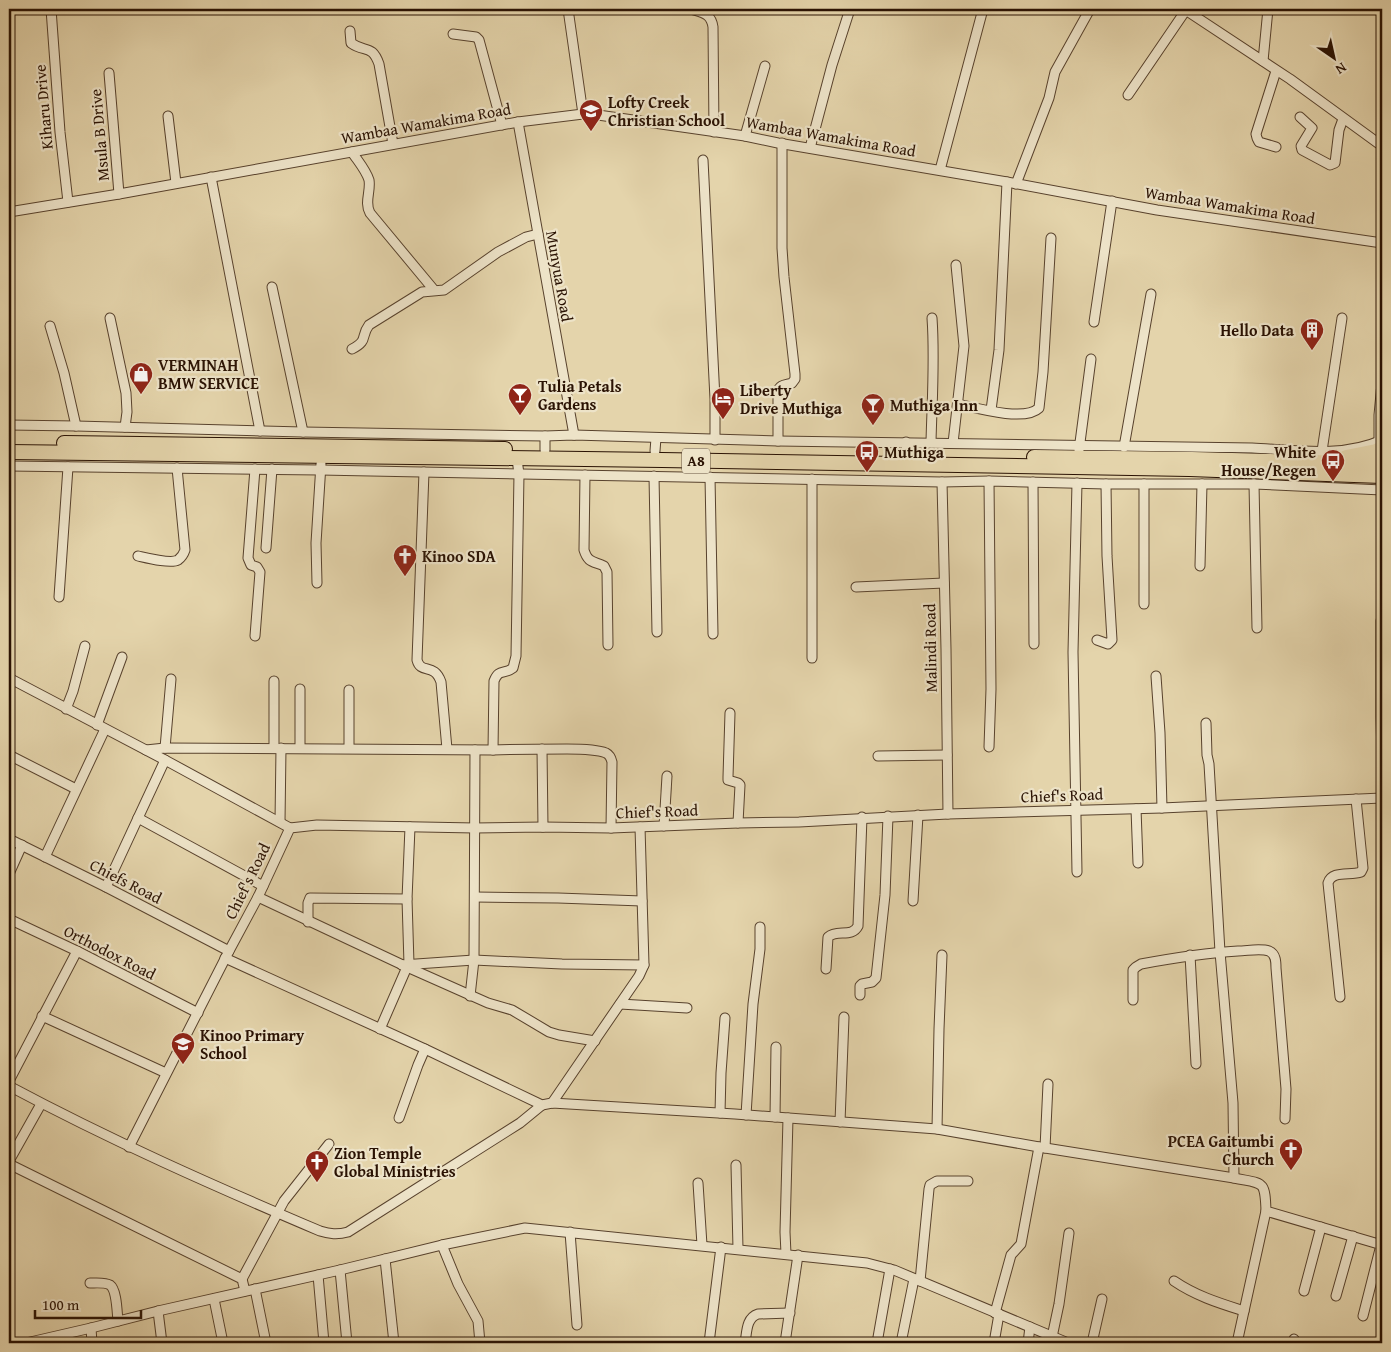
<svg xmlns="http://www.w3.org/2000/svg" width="1391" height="1352" font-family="'Gentium Book Plus',serif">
  <rect width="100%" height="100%" fill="#e4d4ab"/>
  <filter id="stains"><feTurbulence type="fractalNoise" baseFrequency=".004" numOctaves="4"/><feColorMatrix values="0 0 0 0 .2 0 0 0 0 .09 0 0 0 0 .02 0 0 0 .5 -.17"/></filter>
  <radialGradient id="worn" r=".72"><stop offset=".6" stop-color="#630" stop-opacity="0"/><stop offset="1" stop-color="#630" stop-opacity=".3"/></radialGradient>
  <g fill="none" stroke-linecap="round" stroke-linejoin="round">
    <g stroke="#58422d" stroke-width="11">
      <g id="minor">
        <path d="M51,9L60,132L68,202"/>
        <path d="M568,9L583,114"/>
        <path d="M691,9C702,13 711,13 713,27L714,132"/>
        <path d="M1184,9L1290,79L1382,146"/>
        <path d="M350,31L351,43C365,53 372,44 379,64L393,144"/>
        <path d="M453,34L476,37L479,40L502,125"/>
        <path d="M1263,61L1268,9"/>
        <path d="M109,73L119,194"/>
        <path d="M1128,95L1186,10"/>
        <path d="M168,116L176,183"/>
        <path d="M1300,117L1312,128L1301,146L1302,150L1330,165L1335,163L1339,130L1343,119"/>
        <path d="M518,122L574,435"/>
        <path d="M745,136L765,66"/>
        <path d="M1276,147L1259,142L1257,138L1256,134L1276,71"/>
        <path d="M810,148L832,65L850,9"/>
        <path d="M352,152C357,160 366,170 369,180C371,192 364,202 370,213L434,290"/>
        <path d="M703,160L715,399V440"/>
        <path d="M940,170L983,9"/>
        <path d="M211,177L260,431"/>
        <path d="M1016,184L1049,98L1055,72L1090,9"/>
        <path d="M9,212L119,194L518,122L583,114L598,115L745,136L778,143L1007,182L1157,210L1382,243"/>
        <path d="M272,287L303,432"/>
        <path d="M110,318L126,393L127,412L125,427"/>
        <path d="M1094,322L1112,201"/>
        <path d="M50,326L64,373L76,426"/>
        <path d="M352,349C369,340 360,337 369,325L422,292L444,290L498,252L526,237L538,234"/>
        <path d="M958,404C976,408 1025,422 1039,408L1043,372L1051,238"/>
        <path d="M991,410L999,350L1007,182"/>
        <path d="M9,425L76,426L303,432L545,436L574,435L778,441L1252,448C1295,450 1342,458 1382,440"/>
        <path d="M545,436V450"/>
        <path d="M778,441V391C780,384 786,385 792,383L795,379V374L784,277L782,248V143"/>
        <path d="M906,442L907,455"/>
        <path d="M931,442C932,401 935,359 932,318"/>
        <path d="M1379,442V415L1382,383"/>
        <path d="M953,443L964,346L956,265"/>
        <path d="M1124,447L1151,294"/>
        <path d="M1079,450L1091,359"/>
        <path d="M655,451L656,438"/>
        <path d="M1322,451L1342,318"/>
        <path d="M9,466L320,470L942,482L989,481L1106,484H1254L1382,490"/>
        <path d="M424,472L417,660C421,675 434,662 441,682L447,749"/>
        <path d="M585,475L584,550C588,563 593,561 604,566L607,572L608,645"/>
        <path d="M654,476L657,632"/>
        <path d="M710,477L713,634"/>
        <path d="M812,479V658"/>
        <path d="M989,481L991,689L989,747"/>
        <path d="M942,482L946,649L948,814"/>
        <path d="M1033,482L1034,644"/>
        <path d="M1144,484V604"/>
        <path d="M1254,484L1257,628"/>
        <path d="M266,548L272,469"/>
        <path d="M138,556C147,558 171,564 178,560C182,557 184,553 185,550L177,468"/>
        <path d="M1200,566L1202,484"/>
        <path d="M317,583L316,543L321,464"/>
        <path d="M856,587L944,583"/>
        <path d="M59,597L68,467"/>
        <path d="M1382,616L1381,621V717L1382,756"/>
        <path d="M255,636L260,572L257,567L251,565L248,558L255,469"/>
        <path d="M1097,640L1108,644L1112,640L1107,556L1106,484"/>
        <path d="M1156,676L1160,733L1162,808"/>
        <path d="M9,678L165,760L290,828"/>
        <path d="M274,681V748"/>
        <path d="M300,689V748"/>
        <path d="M349,690V748"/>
        <path d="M66,709L73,691L85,646"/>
        <path d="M730,713L728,777V780L738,783L740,785L738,823"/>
        <path d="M1206,723L1207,755L1209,764L1220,952L1233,1103L1234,1178"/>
        <path d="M97,725L122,657"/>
        <path d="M165,748L171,679"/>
        <path d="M542,749L543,827"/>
        <path d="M146,750L165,748L493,750C518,749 542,749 567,749C579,749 596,749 606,753C610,755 611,758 612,762L611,828"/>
        <path d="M493,750L494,681C499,668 504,675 513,668L516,656L519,474L517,459"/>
        <path d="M9,755L76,789"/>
        <path d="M878,756L947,755"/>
        <path d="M1136,809L1138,863"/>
        <path d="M138,818L263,886"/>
        <path d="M280,822L281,748"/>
        <path d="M664,826L667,776"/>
        <path d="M9,839L106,887L229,951"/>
        <path d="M45,857L105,729"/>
        <path d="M1077,872L1073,652L1077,483"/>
        <path d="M9,874L22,845"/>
        <path d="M106,887L165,760"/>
        <path d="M258,897L407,967L488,1003L512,1010L549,1032L559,1035L595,1041"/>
        <path d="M475,897L558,898L642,901"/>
        <path d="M913,901L918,815"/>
        <path d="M9,919L77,951L198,1013"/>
        <path d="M308,922V903L310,898L407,899"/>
        <path d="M1190,955L1196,1064"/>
        <path d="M225,958L425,1049L542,1105L552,1103L735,1114L937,1129L1039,1147L1234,1178C1263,1184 1265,1179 1266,1211L1382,1245"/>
        <path d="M409,964L407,899L410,827"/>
        <path d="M402,965L474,960L562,964L644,965"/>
        <path d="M826,969L828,937C837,929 852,938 858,926L862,817"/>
        <path d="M860,995V986L862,984L872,982L876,978L885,895L888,816"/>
        <path d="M470,996L474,960L475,750"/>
        <path d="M1340,997L1328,883C1332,870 1350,876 1361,872L1363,868L1356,799"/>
        <path d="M1133,1000V970L1136,967L1141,964C1173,958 1205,953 1238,951C1247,951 1260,948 1269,951C1276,954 1276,962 1276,968L1286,1089L1285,1119"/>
        <path d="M620,1004L687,1008"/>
        <path d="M42,1016L166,1073"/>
        <path d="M380,1029L407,967"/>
        <path d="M9,1081L77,951"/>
        <path d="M9,1086C110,1140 214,1186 320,1231C330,1234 337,1235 348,1232L520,1123L542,1105"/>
        <path d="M552,1103L628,992L639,976L644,965L640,827"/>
        <path d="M720,1113L721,1073L725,1018"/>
        <path d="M746,1115L753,1004L760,949V927"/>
        <path d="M775,1117L776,1047"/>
        <path d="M399,1118L418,1065L425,1049"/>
        <path d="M840,1122L844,1017"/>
        <path d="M937,1129L939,1029L942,955"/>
        <path d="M129,1147L229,951L258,897L290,828L317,825L475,828L543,827L611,828L738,823L799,822L948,814L1162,808L1382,798"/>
        <path d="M1045,1148L1048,1084"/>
        <path d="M9,1161L41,1104"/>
        <path d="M9,1164L242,1279L245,1291"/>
        <path d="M736,1165L738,1249"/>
        <path d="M698,1183L702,1245"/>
        <path d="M570,1232L577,1325"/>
        <path d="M442,1245L458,1284L478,1321L480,1343"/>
        <path d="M786,1254L785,1232L788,1118"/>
        <path d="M385,1259L394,1343"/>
        <path d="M340,1270L347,1343"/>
        <path d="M318,1275L324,1343"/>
        <path d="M242,1279L284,1201L329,1144"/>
        <path d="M920,1281L929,1189L930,1185L937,1181H968"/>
        <path d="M1174,1281C1196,1296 1219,1303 1244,1311"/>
        <path d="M90,1283C96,1283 105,1282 110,1285C117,1290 117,1313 118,1321"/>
        <path d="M255,1289L266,1343"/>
        <path d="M1304,1291L1321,1227"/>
        <path d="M1336,1296L1353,1236"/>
        <path d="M214,1299L223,1343"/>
        <path d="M158,1311L162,1343"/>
        <path d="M995,1313L1011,1255L1021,1244L1039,1147"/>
        <path d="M1363,1316L1381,1245"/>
        <path d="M91,1328L92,1343"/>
        <path d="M1052,1337L1059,1304L1069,1233"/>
        <path d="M26,1343L91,1328L158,1311L340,1270L442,1245L525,1228L867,1263L894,1270L1068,1343"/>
        <path d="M709,1343L721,1247"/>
        <path d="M745,1343C747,1332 746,1318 758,1314L790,1313"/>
        <path d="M785,1343L798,1255"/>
        <path d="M877,1343L890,1269"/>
        <path d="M901,1343L914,1279"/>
        <path d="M994,1343L999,1314"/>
        <path d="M1028,1343L1030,1327"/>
        <path d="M1092,1343L1102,1299"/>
        <path d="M1237,1343L1266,1211"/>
        <path d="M1293,1343L1294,1339"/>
      </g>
    </g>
    <g stroke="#2a1203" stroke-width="16">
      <g id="trunk">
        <path d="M64,443L505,449"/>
        <path d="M9,452L662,460L1189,469L1382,476"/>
        <path d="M1034,457L1192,459L1382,464"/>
        <path d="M1346,457L1376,451L1382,448"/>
      </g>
    </g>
    <use href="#minor" stroke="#ede3c8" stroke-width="9"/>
    <use href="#trunk" stroke="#e4d4ab" stroke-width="14"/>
  </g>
  <defs>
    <g id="school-pin" transform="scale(1.25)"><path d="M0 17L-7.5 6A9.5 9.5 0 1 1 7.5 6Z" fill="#8f2418" stroke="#ede3c8"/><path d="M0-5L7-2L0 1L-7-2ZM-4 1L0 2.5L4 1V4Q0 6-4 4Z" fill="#fff"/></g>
    <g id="building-pin" transform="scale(1.25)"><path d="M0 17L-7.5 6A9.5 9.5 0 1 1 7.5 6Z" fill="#8f2418" stroke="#ede3c8"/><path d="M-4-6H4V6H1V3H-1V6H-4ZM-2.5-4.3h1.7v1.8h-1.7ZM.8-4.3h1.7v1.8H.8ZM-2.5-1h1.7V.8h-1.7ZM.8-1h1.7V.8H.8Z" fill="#fff"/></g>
    <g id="shop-pin" transform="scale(1.25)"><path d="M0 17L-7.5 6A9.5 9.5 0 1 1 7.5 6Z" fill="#8f2418" stroke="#ede3c8"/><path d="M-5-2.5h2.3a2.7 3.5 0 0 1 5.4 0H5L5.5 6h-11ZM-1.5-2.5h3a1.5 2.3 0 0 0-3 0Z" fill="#fff"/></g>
    <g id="bar-pin" transform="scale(1.25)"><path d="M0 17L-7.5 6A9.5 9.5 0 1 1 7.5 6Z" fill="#8f2418" stroke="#ede3c8"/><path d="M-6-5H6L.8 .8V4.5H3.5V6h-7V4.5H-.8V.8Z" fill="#fff"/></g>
    <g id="hotel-pin" transform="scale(1.25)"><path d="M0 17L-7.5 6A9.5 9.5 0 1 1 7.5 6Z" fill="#8f2418" stroke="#ede3c8"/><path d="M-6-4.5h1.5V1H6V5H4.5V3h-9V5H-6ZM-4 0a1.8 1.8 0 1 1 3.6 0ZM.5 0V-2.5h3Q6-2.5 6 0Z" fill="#fff"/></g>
    <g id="bus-pin" transform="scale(1.25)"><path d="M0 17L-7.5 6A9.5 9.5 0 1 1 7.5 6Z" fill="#8f2418" stroke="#ede3c8"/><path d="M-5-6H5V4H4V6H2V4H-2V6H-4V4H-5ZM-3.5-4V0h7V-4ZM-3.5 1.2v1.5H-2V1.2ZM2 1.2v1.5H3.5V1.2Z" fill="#fff"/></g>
    <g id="church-pin" transform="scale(1.25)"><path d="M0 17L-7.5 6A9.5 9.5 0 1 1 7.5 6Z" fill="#8f2418" stroke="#ede3c8"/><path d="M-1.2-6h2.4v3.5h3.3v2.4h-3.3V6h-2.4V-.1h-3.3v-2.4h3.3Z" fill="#fff"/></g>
  </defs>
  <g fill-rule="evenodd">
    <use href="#school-pin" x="591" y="111"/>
    <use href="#building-pin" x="1312" y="330"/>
    <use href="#shop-pin" x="141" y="374"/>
    <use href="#bar-pin" x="520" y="395"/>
    <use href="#hotel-pin" x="723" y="399"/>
    <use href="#bar-pin" x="873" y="405"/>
    <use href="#bus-pin" x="867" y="452"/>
    <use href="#bus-pin" x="1333" y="461"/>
    <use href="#church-pin" x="405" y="556"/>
    <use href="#school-pin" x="183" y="1044"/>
    <use href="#church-pin" x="1291" y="1150"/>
    <use href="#church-pin" x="317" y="1162"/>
  </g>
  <g text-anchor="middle" stroke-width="4.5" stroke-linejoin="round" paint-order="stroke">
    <rect fill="#ede3c8" stroke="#64513e" stroke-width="1" x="682" y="448.5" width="28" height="25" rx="4"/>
    <g font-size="15" font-weight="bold" fill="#2a1203">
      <text x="696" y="466">A8</text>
    </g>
    <g font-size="16" font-weight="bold" fill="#2a1203" stroke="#ede3c8" text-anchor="start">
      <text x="608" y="108">Lofty Creek<tspan x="608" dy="18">Christian School</tspan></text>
      <text x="1294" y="336" text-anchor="end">Hello Data</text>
      <text x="158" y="371">VERMINAH<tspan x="158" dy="18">BMW SERVICE</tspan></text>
      <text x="538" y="392">Tulia Petals<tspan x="538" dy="18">Gardens</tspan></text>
      <text x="740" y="396">Liberty<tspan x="740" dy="18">Drive Muthiga</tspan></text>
      <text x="890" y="411">Muthiga Inn</text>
      <text x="884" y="458">Muthiga</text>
      <text x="1316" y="458" text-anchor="end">White<tspan x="1316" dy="18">House/Regen</tspan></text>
      <text x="422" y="562">Kinoo SDA</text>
      <text x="200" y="1041">Kinoo Primary<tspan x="200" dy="18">School</tspan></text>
      <text x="1274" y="1147" text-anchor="end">PCEA Gaitumbi<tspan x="1274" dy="18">Church</tspan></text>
      <text x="334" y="1159">Zion Temple<tspan x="334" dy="18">Global Ministries</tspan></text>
    </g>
    <g font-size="16" fill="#2a1203" stroke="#ede3c8">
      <text transform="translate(43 107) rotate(-95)" y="6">Kiharu Drive</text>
      <text transform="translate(426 123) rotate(-10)" y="6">Wambaa Wamakima Road</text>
      <text transform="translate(99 135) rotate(-95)" y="6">Msula B Drive</text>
      <text transform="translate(831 136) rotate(10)" y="6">Wambaa Wamakima Road</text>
      <text transform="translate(1230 205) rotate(9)" y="6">Wambaa Wamakima Road</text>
      <text transform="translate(560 276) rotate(80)" y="6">Munyua Road</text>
      <text transform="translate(930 648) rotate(-91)" y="6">Malindi Road</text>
      <text transform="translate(1062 795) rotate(-2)" y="6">Chief's Road</text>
      <text transform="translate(657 811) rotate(-2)" y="6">Chief's Road</text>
      <text transform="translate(126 881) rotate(27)" y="6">Chiefs Road</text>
      <text transform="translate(247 881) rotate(-64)" y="6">Chief's Road</text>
      <text transform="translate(110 952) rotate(27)" y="6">Orthodox Road</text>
    </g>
  </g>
  <rect width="1391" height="1352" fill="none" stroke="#e4d4ab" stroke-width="30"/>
  <rect x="10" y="10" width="1371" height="1332" fill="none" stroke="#2a1203" stroke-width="2.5"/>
  <rect x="15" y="15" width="1361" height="1322" fill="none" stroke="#2a1203"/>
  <g transform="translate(1334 58) rotate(146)" stroke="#ede3c8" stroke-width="4" paint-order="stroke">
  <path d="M0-4L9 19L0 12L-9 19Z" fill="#2a1203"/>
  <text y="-8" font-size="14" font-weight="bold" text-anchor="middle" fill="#2a1203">N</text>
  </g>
  <path d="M35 1310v8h106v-8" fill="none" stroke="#2a1203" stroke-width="2.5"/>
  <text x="42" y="1310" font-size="15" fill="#2a1203" stroke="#ede3c8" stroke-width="4" paint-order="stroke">100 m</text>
  <rect width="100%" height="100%" filter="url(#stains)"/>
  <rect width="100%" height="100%" fill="url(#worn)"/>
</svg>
